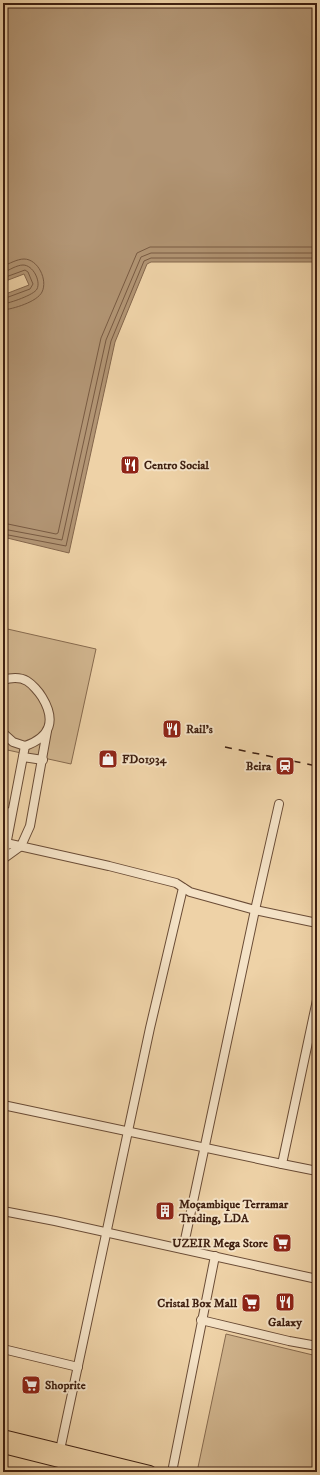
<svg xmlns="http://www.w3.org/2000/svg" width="320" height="1475" font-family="'IM FELL DW Pica',serif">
  <rect width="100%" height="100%" fill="#eed2a7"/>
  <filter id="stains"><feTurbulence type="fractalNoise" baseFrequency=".005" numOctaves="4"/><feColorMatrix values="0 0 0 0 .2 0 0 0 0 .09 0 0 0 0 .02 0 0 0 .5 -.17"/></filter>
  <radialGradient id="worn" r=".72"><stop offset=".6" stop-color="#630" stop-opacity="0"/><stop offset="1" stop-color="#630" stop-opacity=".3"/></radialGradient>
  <g fill="#d0b48d" stroke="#876a4e">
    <path d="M3,628L96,649L71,764L3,749Z"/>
    <path d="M226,1334L317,1356V1472H197Z"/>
  </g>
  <path fill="#b29574" stroke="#84664c" d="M3,3H317V262H151L147,264L115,342L69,553L3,537V295L29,285L24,274L3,282Z"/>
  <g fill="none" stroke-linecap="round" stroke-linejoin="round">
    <g stroke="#785a42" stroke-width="1">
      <path d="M3,266C9,264 17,259 24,259C38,259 48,280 42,292C37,302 13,309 3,310"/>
      <path d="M3,273C9,270 17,265 23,265C33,265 41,281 37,289C34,295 10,303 3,304"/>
      <path d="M3,278L25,270L28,272L33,284L30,289L3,299"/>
      <path d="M3,523L56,534L58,533L101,338L137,253L150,247H317"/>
      <path d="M3,529L62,540L106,340L141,257L151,253H317"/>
      <path d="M3,534L66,546L111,341L144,261L151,258H317"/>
    </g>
    <g stroke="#6a4c36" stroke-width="10">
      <g id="minor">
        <path d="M3,680C10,678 20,677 27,681C32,684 39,692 42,697C56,720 51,737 25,746L13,742L3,733"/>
        <path d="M23,757L43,760"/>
        <path d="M3,813L12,812"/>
        <path d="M6,843L109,866L176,883L190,892L255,910L317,923"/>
        <path d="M3,859L21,846L30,826L47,731"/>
        <path d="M3,861L25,746"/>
        <path d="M317,1000L282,1164L317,1171"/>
        <path d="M3,1105L282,1164"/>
        <path d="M3,1211L55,1221L317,1279"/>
        <path d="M183,1249L255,910L279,804"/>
        <path d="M201,1320L289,1341L317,1346"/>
        <path d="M3,1349L78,1367"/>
        <path d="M60,1450L150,1028L183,888"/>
        <path d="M172,1472L215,1256"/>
      </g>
    </g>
    <g stroke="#3e1f10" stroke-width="14">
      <g id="highway">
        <path d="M3,1436L150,1472"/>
        <path d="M3,1447L103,1472"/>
      </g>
    </g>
    <use href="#minor" stroke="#f4e2c6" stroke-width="8"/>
    <use href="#highway" stroke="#eed2a7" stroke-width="12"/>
    <path stroke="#3e1f10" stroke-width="1.5" stroke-dasharray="7 7" stroke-linecap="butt" d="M225,747L317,766"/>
  </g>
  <defs>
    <g id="restaurant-square" transform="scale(1)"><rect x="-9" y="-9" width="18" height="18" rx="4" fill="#8f2418" stroke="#f4e2c6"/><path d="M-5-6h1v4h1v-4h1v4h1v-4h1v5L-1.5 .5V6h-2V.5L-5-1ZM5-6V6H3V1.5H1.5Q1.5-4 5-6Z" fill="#fff"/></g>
    <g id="shop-square" transform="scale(1)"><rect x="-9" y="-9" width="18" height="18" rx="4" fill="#8f2418" stroke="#f4e2c6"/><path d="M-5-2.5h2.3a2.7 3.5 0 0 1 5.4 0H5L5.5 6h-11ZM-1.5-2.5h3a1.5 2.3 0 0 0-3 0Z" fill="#fff"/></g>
    <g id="station-square" transform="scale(1)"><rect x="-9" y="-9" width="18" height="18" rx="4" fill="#8f2418" stroke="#f4e2c6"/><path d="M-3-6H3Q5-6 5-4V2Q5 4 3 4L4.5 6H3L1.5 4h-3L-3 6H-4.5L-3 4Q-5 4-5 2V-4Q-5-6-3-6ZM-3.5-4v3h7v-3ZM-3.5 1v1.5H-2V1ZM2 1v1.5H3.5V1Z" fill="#fff"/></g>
    <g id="building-square" transform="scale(1)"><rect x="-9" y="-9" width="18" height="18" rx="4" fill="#8f2418" stroke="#f4e2c6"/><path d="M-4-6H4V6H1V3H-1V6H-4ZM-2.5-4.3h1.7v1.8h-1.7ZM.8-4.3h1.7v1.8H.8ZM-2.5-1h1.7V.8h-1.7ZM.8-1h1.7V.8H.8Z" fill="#fff"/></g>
    <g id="supermarket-square" transform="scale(1)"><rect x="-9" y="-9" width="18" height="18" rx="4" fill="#8f2418" stroke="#f4e2c6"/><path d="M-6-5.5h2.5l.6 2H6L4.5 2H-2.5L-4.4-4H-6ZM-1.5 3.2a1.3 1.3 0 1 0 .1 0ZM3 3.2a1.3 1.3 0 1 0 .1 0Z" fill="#fff"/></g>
  </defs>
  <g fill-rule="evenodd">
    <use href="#restaurant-square" x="130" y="465"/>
    <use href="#restaurant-square" x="172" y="729"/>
    <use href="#shop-square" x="108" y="759"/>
    <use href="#station-square" x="285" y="766"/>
    <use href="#building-square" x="165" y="1211"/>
    <use href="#supermarket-square" x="282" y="1243"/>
    <use href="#restaurant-square" x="285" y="1302"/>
    <use href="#supermarket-square" x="251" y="1303"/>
    <use href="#supermarket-square" x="31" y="1385"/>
  </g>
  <g text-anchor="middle" stroke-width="4" stroke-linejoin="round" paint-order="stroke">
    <g font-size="12" font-weight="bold" fill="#3e1f10" stroke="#f4e2c6" text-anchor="start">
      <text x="144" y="469">Centro Social</text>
      <text x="186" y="733">Rail's</text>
      <text x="122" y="763">FD01934</text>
      <text x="271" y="770" text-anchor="end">Beira</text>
      <text x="179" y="1208">Moçambique Terramar<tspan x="179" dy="14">Trading, LDA</tspan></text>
      <text x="268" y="1247" text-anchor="end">UZEIR Mega Store</text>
      <text x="237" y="1307" text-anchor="end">Cristal Box Mall</text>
      <text x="285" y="1326" text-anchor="middle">Galaxy</text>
      <text x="45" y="1389">Shoprite</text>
    </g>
  </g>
  <rect width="320" height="1475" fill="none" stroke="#eed2a7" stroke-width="16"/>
  <rect x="4" y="4" width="312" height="1467" fill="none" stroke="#3e1f10" stroke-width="2"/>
  <rect x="8" y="8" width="304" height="1459" fill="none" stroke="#3e1f10"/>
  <rect width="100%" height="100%" filter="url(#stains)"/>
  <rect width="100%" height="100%" fill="url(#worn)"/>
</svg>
